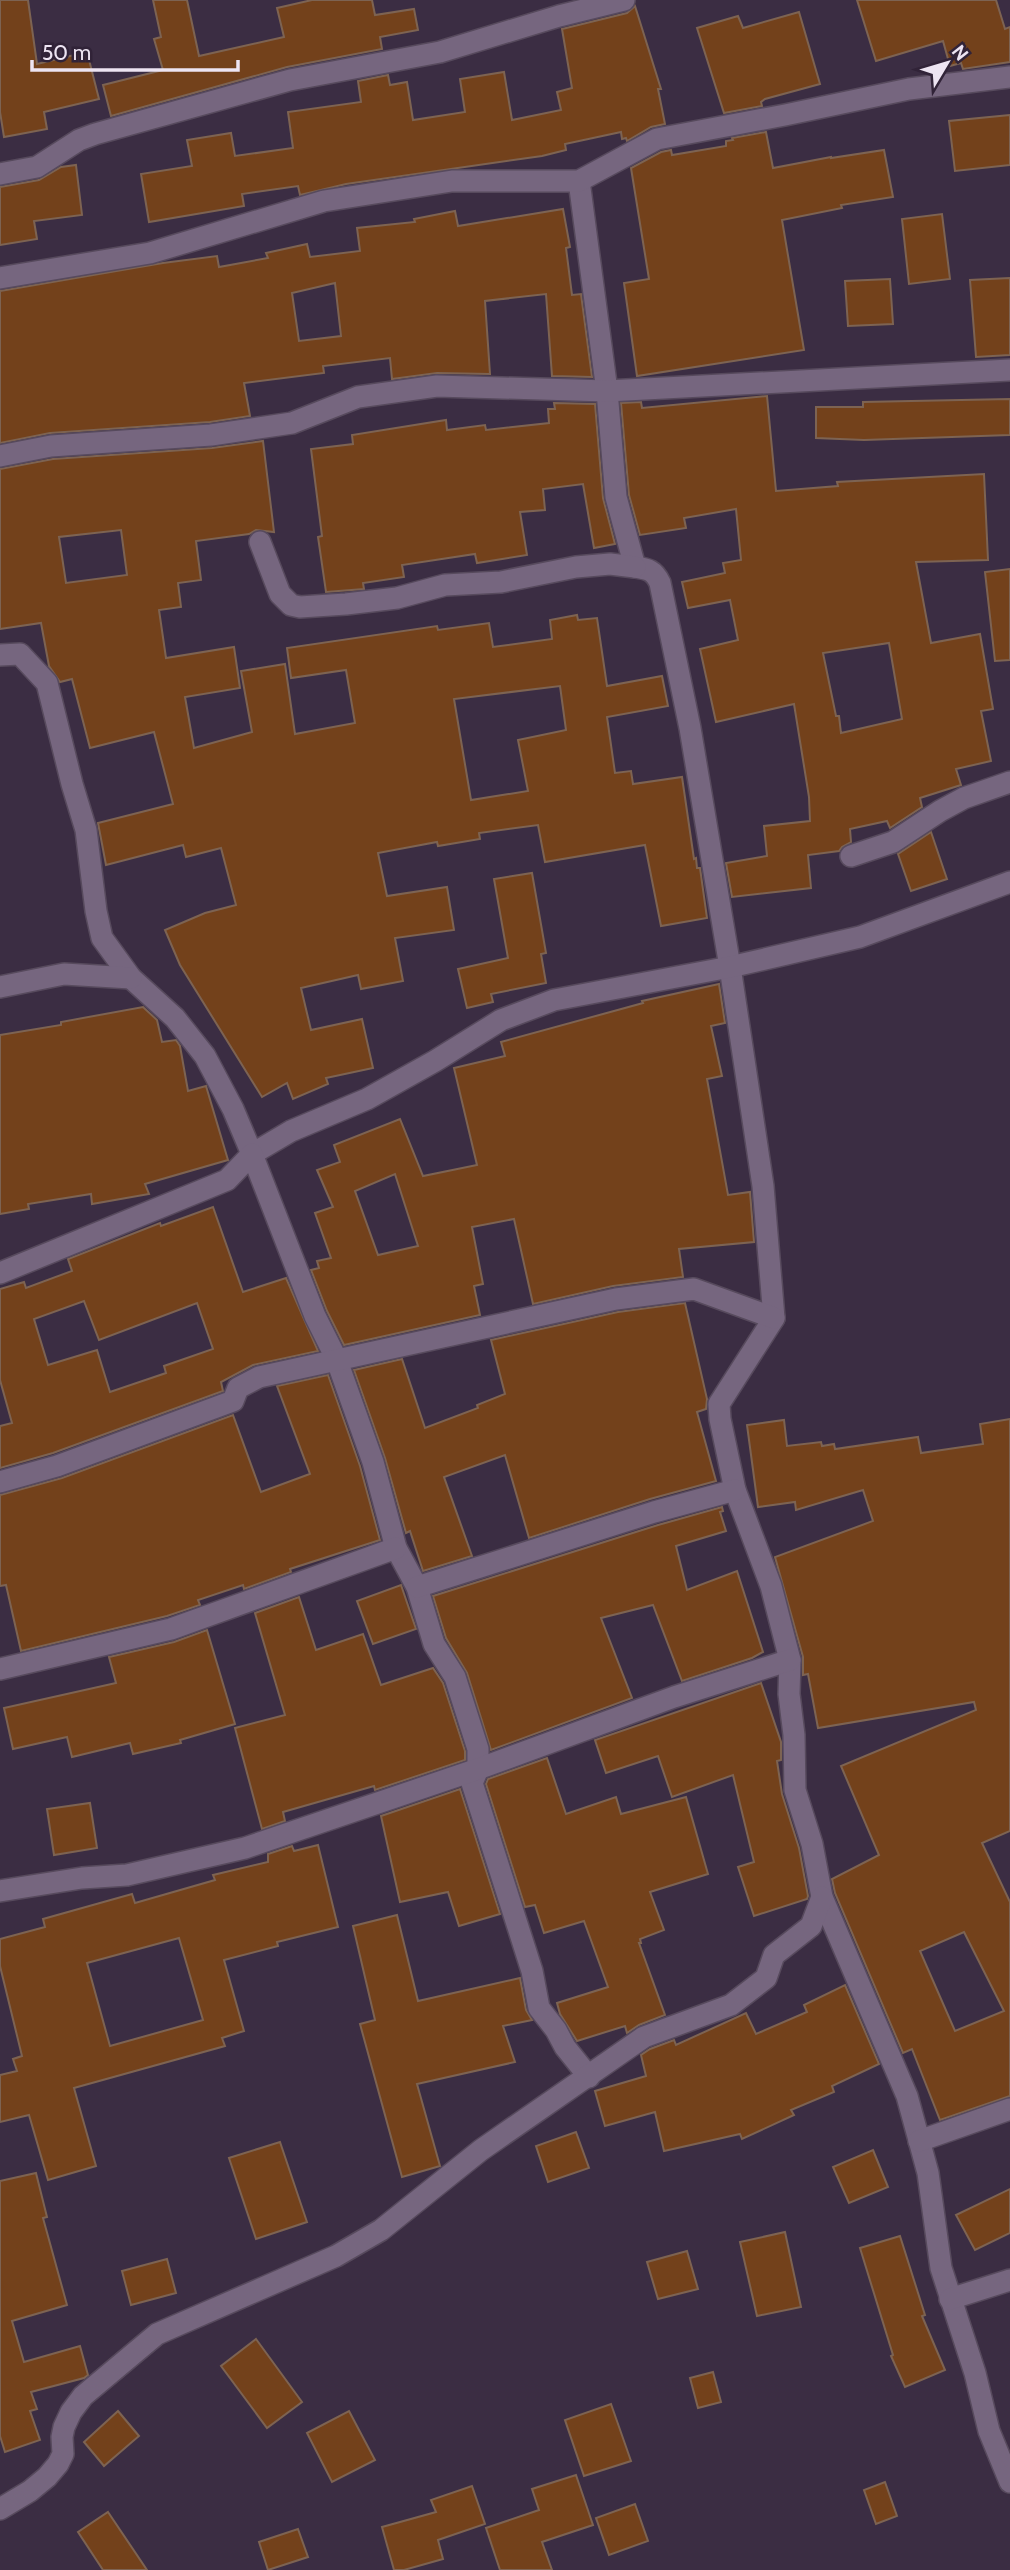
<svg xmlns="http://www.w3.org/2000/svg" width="1010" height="2570" font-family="Cabin,sans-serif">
  <rect width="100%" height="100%" fill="#3b2d43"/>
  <g fill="#73411b" stroke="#7d6352" stroke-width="2" fill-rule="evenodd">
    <path d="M0,0H28L37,64L87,52L99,99L44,112L47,129L4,137L0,112Z"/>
    <path d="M153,0H187L199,56L284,37L277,8L312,0H372L375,15L414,9L418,30L380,37L382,49L287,67L111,116L103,85L163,70L154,39L161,37Z"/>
    <path d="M857,0H996L1005,29L1010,27V62L963,69L961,63L950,66L943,41L876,61Z"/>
    <path d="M635,6L661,89H658L665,124L651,127L627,141L626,138L622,139L621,132L565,144L566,150L542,156L346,184L300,195L298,186L242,194L244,206L149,222L141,174L192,166L187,140L231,133L235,156L293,148L288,112L361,102L358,81L388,75L390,85L407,82L413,120L465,112L460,79L504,72L512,120L561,110L557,92L572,88L562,29L627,13Z"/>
    <path d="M799,12L820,84L765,99L761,102L762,106L724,113L697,28L738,16L743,28Z"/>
    <path d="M1010,115V165L955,171L949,121Z"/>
    <path d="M766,132L773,168L831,157V158L884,150L893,197L841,205L842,208L782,220L804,350L637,376L624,283L649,279L631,168L661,152L671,150L672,155L726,146V141L733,140L732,138Z"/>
    <path d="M76,165L82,215L34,221L37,239L0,245V187L39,180L61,167Z"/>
    <path d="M563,209L570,247L566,248L572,295L581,294L592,377L552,376L546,294L485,301L490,374L437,373L392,379L390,358L323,366L324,373L244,383L250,416L210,422L50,433L0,443V291L163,263L217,256L219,267L268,258L266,253L307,244L310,257L360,251L357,228L415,222L414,219L455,211L458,226ZM335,283L341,336L299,341L292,293Z"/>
    <path d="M942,214L950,279L909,284L902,219Z"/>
    <path d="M1010,278V355L976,357L970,280Z"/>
    <path d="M890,279L893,324L848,326L845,281Z"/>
    <path d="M767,396L776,491L838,486L837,482L984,474L988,560L916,562L931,643L980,634L993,709L981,711L991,761L956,769L961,785L920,798L922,807L890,828L887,821L850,829L851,842L842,847L839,851L808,855L811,888L732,897L726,863L767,856L764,826L810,821L809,797L794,704L716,722L700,649L738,640L730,600L688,608L682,582L725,573L723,563L741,560L736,509L684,518L686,528L640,535L629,495L621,403L641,402L642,408ZM889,643L902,719L841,733L839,716H836L823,653Z"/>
    <path d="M1010,399V435L864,440L816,438V407H863V402Z"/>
    <path d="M554,403L595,404L603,498L615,544L594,548L583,484L543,489L545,510L520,512L527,555L477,563L475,554L402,565L404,577L363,583L364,589L326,592L318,537L322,536L311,449L353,444L352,435L446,420L447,430L485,425L486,430L549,423L548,409H555Z"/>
    <path d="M263,441L274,532L256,530L249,534L196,541L201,580L178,583L181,607L159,610L166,658L234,647L240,688L185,697L194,748L252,732L241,671L285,664L295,734L355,723L346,670L291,678L287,648L437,626L438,630L489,623L493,647L552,639L550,620L577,615L578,620L597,618L607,686L662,676L668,706L607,717L615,773L631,771L633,784L682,777L694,859L696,858L697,868H700L707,918L661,926L645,845L545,862L538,825L479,833L480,839L438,846L437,842L378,853L387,896L447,887L454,930L395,938L403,981L361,989L358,975L301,988L311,1030L362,1019L373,1068L326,1078L328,1084L293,1099L287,1083L262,1097L180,965L165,930L205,913L236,905L221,848L186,857L183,845L106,865L98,823L173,804L154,732L90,748L72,679L60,682L49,666L41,623L0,629V469L53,459L212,448ZM121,530L127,575L66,583L59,537ZM560,686L566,730L518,740L528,791L471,800L454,699Z"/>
    <path d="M1010,569V660L995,661L985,572Z"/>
    <path d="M931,832L947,879L911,891L898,854Z"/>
    <path d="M532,873L546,953L541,954L546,983L491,994L493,1002L467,1008L458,969L508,958L494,879Z"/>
    <path d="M719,984L725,1023L711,1026L722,1076L707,1079L728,1195L750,1192L754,1242L679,1249L683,1277L613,1286L533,1304L514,1219L472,1227L483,1284L474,1286L480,1315L344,1345L327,1311L311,1270L319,1268L317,1261L331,1258L315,1213L333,1207L317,1170L340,1162L334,1145L400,1119L423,1176L477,1165L454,1068L505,1056L501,1042L643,1003L642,1001ZM395,1174L418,1246L378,1255L355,1191Z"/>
    <path d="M143,1007L157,1020L162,1042L176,1040L180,1046L188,1091L206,1086L228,1160L145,1184L149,1194L92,1204L91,1194L28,1204L29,1209L0,1214V1035L61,1025V1022Z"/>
    <path d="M213,1207L243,1292L286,1278L318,1351L253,1365L221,1382L223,1391L53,1453L0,1468V1426L12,1423L0,1380V1289L24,1282L26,1288L72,1271L68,1259L160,1223L161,1226ZM84,1301L99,1340L197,1303L213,1349L164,1366L166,1373L110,1392L97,1350L48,1365L34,1319Z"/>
    <path d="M685,1303L707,1399L706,1409L697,1412L716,1481L650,1499L529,1538L505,1455L444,1477L472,1556L423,1571L410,1531L406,1533L385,1458L354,1370L402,1359L425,1428L478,1408L477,1405L505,1394L491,1340L618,1312Z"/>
    <path d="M328,1375L360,1466L380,1540L290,1569L291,1572L244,1589L243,1585L198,1600L200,1605L167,1616L21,1651L6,1585L0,1586V1495L62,1478L233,1415L261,1492L307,1475L310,1474L277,1386Z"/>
    <path d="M1010,1419V1831L982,1843L1010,1902V2096L940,2120L912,2049L903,2053L835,1893L832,1879L879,1855L841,1766L976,1710L974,1702L818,1728L808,1674L803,1675V1657L775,1557L873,1521L863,1490L796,1510L795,1502L758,1507L747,1425L784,1420L787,1446L821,1442L822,1446L834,1444L835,1449L918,1437L921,1453L983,1444L980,1424ZM964,1932L1004,2011L955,2031L920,1951Z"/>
    <path d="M722,1507L723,1511L720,1512L726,1531L676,1546L687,1590L737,1571L763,1652L752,1658L682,1681L653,1605L601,1618L632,1698L491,1750L467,1673L446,1638L433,1596L658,1525Z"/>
    <path d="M401,1585L416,1629L373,1644L357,1601Z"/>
    <path d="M299,1597L316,1650L363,1634L381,1685L433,1668L443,1683L465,1751V1760L375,1790L374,1786L283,1812L285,1821L262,1829L235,1728L285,1715L255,1613Z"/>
    <path d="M207,1630L235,1724L180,1740L181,1743L133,1754L130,1743L72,1757L67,1737L13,1749L4,1708L116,1683L109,1657L174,1642Z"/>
    <path d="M761,1683L781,1742V1760L777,1761L782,1794L799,1848L808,1896L807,1899L754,1916L738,1867L754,1862L733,1775L672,1797L658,1756L606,1773L595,1740Z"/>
    <path d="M547,1758L566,1814L616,1797L621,1814L686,1797L708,1874L650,1892L664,1930L640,1939L641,1943H639L665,2015L639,2025L627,2033L625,2026L577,2041L560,2014L557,2003L608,1987L584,1921L544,1933L535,1905L525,1907L486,1784L488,1779Z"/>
    <path d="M460,1789L500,1914L459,1926L448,1892L400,1902L381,1816Z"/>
    <path d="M90,1803L97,1848L54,1855L47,1809Z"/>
    <path d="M318,1845L338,1927L277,1942L278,1946L224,1960L244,2031L222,2038L225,2046L74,2088L96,2166L48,2180L29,2115L0,2122V2075L17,2071L13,2059L22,2056L0,1966V1939L45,1927L43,1919L132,1894L135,1903L215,1880L213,1875L268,1862V1854L292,1846L294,1851ZM179,1938L203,2020L110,2046L87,1963Z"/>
    <path d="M397,1915L418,2001L520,1978L526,2010L532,2020L503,2026L515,2062L417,2084L440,2166L402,2177L360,2024L375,2020L353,1926Z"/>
    <path d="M845,1985L879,2064L832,2086L834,2092L791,2110L794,2115L742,2139L740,2134L664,2151L655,2112L605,2126L595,2091L646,2076L641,2055L650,2049L674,2040L676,2045L746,2013L756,2034L807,2012L804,2005Z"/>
    <path d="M576,2132L589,2168L548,2182L536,2146Z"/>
    <path d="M280,2142L307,2222L256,2239L229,2158Z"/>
    <path d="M873,2150L888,2187L849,2203L833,2167Z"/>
    <path d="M36,2173L47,2217L43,2218L67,2305L12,2321L24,2362L80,2346L88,2375L84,2378L31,2392L37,2409L30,2411L40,2440L5,2452L0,2436V2181Z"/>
    <path d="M1010,2189V2233L975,2250L956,2215Z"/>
    <path d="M785,2232L801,2307L757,2316L740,2242Z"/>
    <path d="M900,2236L925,2315L922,2316L945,2370L905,2387L891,2356L893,2355L860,2248Z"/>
    <path d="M687,2251L698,2289L658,2299L647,2262Z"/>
    <path d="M167,2259L176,2293L131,2305L122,2271Z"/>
    <path d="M256,2339L302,2402L267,2428L221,2366Z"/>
    <path d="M713,2372L721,2402L698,2408L690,2378Z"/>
    <path d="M611,2404L631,2461L584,2476L565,2420Z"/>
    <path d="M118,2411L139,2436L104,2466L84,2442Z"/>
    <path d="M349,2411L375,2460L332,2482L307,2433Z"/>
    <path d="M576,2475L593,2525L542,2542L552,2570H500L486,2528L539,2510L532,2489Z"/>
    <path d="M885,2482L897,2516L876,2524L864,2490Z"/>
    <path d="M472,2486L485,2524L438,2540L443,2559L404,2570H394L382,2527L436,2512L431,2500Z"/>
    <path d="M635,2504L648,2541L609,2555L596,2518Z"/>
    <path d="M108,2512L147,2570H103L78,2532Z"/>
    <path d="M298,2529L308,2557L268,2570L259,2542Z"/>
  </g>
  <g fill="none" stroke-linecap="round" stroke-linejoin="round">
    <g stroke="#574a5d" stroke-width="24">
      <g id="minor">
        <path d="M0,174L37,167L79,140L95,134L290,80L440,52L559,16L624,0"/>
        <path d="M579,181L607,391L616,497L635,567C648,569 654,570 660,583L690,728L730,967L763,1186L774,1318L719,1404L720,1419L735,1490L771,1586L790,1660L789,1694L794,1735L795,1790L812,1844L822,1897L907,2096L928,2173L941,2268L975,2373L989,2431L1010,2482"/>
        <path d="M0,278L150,253L324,201L452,181H579L657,139L785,115L909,89L1010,77"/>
        <path d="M0,456L51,446L211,435L292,423L358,397L437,386L607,391L1010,370"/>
        <path d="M260,542L280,594L291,605L300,607L346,604L397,598L445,585L501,582L576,567L610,564L635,567"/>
        <path d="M0,655L20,654L47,683L72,784L86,830L96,911L102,938L131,978L175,1018L205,1056L233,1109L252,1154L291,1131L367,1099L435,1061L501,1020L554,1000L730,967L860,937L1010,882"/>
        <path d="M851,856L893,842L940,811L964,798L1010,782"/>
        <path d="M0,987L64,974L131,978"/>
        <path d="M0,1273L227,1180L252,1154L315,1316L336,1358L373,1462L396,1548L417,1587L434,1644L455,1677L478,1749V1769L472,1783L532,1971L539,2008L556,2030L565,2047L589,2077"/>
        <path d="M0,1482L57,1466L233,1401L238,1388L259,1377L616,1299L694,1289L774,1318"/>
        <path d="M417,1587L654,1512L735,1490"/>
        <path d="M0,1669L171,1629L396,1548"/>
        <path d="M0,1891L82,1878L127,1875L245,1848L478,1769L674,1697L790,1660"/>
        <path d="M919,2141L1010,2109"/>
        <path d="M950,2299L1010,2280"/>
        <path d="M0,2509L30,2491L47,2477L58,2464L63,2454L62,2437L64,2427L71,2412L83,2396L157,2334L336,2256L381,2230L481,2150L644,2037L731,2005L766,1978L774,1955L811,1926L822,1897"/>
      </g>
    </g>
    <use href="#minor" stroke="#76667f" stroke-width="21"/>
  </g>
  <g transform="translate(947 63) rotate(52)" stroke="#312338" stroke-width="5" paint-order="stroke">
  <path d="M0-5L12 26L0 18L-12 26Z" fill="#ede4f2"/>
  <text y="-10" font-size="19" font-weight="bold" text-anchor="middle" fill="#ede4f2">N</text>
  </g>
  <path d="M32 60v10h206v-10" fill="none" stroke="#ede4f2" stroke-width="3.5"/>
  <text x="42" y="60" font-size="21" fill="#ede4f2" stroke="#312338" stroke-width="5" paint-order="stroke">50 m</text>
</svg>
